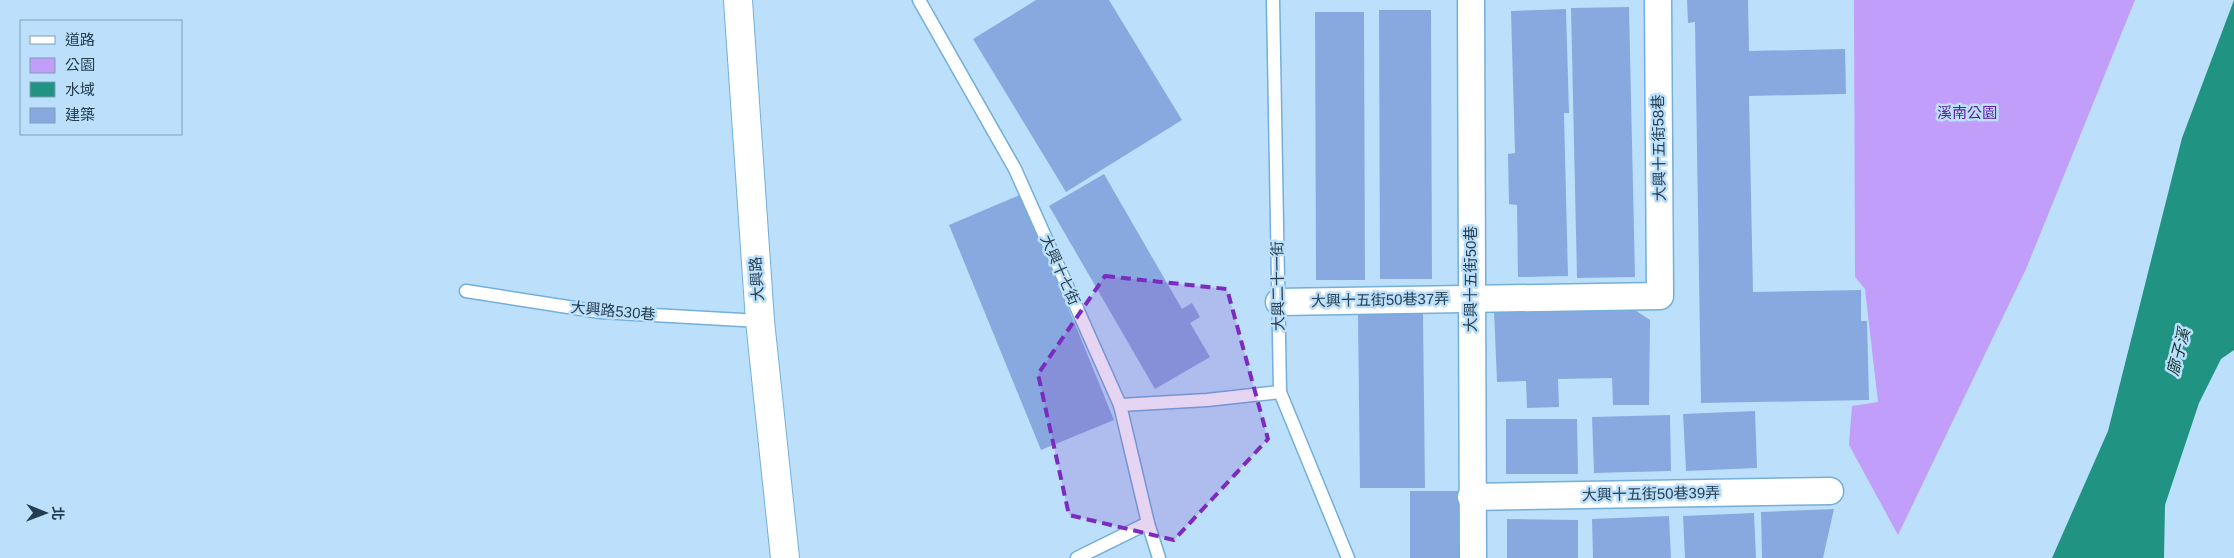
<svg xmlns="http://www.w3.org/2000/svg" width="2234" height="558" font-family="Helvetica,'Noto Sans TC',sans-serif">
  <rect width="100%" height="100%" fill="#bce0fb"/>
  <path fill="#c19ef9" d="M1854,0H2135L2026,269L1898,535L1849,445L1852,406L1878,402L1865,289L1855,277Z"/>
  <path fill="#219383" d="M2234,0V350L2221,359L2199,403L2165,505L2164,558H2052L2108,431L2182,138Z"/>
  <g fill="#88a9e0">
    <path d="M1036,0H1109L1182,120L1066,192L973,39Z"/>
    <path d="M1687,0H1748L1749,51L1845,49L1846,94L1749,96L1753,292L1861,290V321H1867L1869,400L1701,403L1695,22L1688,23Z"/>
    <path d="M1629,7L1635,277L1577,278L1571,8Z"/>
    <path d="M1566,9L1569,113H1564L1568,276L1518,277L1517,205L1509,204L1508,154L1515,153L1511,11Z"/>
    <path d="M1379,10H1431L1432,279H1380Z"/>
    <path d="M1315,12H1364L1365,280H1316Z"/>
    <path d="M1104,174L1182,309L1192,303L1200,317L1190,323L1210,357L1155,389L1049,206Z"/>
    <path d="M1022,194L1114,420L1041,450L949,225Z"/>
    <path d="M1632,308L1650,320L1649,405H1613L1612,378L1558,379L1559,407L1527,408L1526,381L1497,382L1494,310Z"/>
    <path d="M1423,313L1425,488H1360L1358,314Z"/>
    <path d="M1755,411L1757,468L1686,471L1683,414Z"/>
    <path d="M1670,415L1671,471L1594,473L1592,417Z"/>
    <path d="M1506,419H1577L1578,474H1506Z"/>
    <rect x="1410" y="491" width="53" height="67"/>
    <path d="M1834,509L1823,558H1762L1761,512Z"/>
    <path d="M1754,513L1756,558H1685L1683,516Z"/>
    <path d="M1669,516L1671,558H1593L1592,519Z"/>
    <path d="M1507,519L1578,520V558H1507Z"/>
  </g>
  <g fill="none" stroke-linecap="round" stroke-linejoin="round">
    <g stroke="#73afda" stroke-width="15">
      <g id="lane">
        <path d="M919,0L1015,169L1120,405L1148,523L1159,558"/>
        <path d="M1273,0L1280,392L1348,558"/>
        <path d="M466,291L600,312L760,321"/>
        <path d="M1120,405L1207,400L1280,392"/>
        <path d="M1077,558L1148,523"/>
      </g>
    </g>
    <g stroke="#73afda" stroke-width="29">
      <g id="street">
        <path d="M1471,0L1473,558"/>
        <path d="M1279,302L1660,296L1658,0"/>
        <path d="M1471,497L1830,491"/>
      </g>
    </g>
    <g stroke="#73afda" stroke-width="30">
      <path id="secondary" d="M738,0L760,321L785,558"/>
    </g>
    <use href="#lane" stroke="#fff" stroke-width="12"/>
    <use href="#street" stroke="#fff" stroke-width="26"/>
    <use href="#secondary" stroke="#fff" stroke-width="28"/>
  </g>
  <path fill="#7b2cbf" fill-opacity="0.2" stroke="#7b2cbf" stroke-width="4" stroke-dasharray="10 6" stroke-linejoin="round" d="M1105,276L1227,289L1268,439L1174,540L1069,515L1038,374Z"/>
  <g text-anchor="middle" stroke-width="5" stroke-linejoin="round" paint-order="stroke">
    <g font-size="15" fill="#601aa1" stroke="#bce0fb">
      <text x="1967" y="118">溪南公園</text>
    </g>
    <g font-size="15" fill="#243d4f" stroke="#bce0fb">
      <text transform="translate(1659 148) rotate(-91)" y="5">大興十五街58巷</text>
      <text transform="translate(1060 270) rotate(66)" y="5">大興十七街</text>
      <text transform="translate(757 279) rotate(-94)" y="5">大興路</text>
      <text transform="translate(1471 279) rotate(-90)" y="5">大興十五街50巷</text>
      <text transform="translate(1278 286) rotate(-91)" y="5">大興二十一街</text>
      <text transform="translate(1380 300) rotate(-1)" y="5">大興十五街50巷37弄</text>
      <text transform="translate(613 311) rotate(5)" y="5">大興路530巷</text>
      <text transform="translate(1651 494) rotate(-1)" y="5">大興十五街50巷39弄</text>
    </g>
    <g font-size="16" font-style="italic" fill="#11312c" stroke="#bce0fb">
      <text transform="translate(2178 352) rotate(-75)" y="6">廍子溪</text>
    </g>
  </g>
  <rect x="20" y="20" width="162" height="115" fill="#bce0fb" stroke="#7f9fb6"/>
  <rect x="30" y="36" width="25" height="8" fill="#ffffff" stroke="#7f9fb6"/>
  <text x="65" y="45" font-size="15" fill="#243d4f">道路</text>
  <rect x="30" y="58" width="25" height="15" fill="#c19ef9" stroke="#7f9fb6"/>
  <text x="65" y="70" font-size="15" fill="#243d4f">公園</text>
  <rect x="30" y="82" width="25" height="15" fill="#219383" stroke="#7f9fb6"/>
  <text x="65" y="95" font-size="15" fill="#243d4f">水域</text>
  <rect x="30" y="108" width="25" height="15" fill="#88a9e0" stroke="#7f9fb6"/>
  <text x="65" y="120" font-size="15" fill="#243d4f">建築</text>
  <g transform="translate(45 513) rotate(91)" stroke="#bce0fb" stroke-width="4" paint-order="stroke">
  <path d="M0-4L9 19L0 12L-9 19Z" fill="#243d4f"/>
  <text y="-8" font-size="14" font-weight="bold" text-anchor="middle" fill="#243d4f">北</text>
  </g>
</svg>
